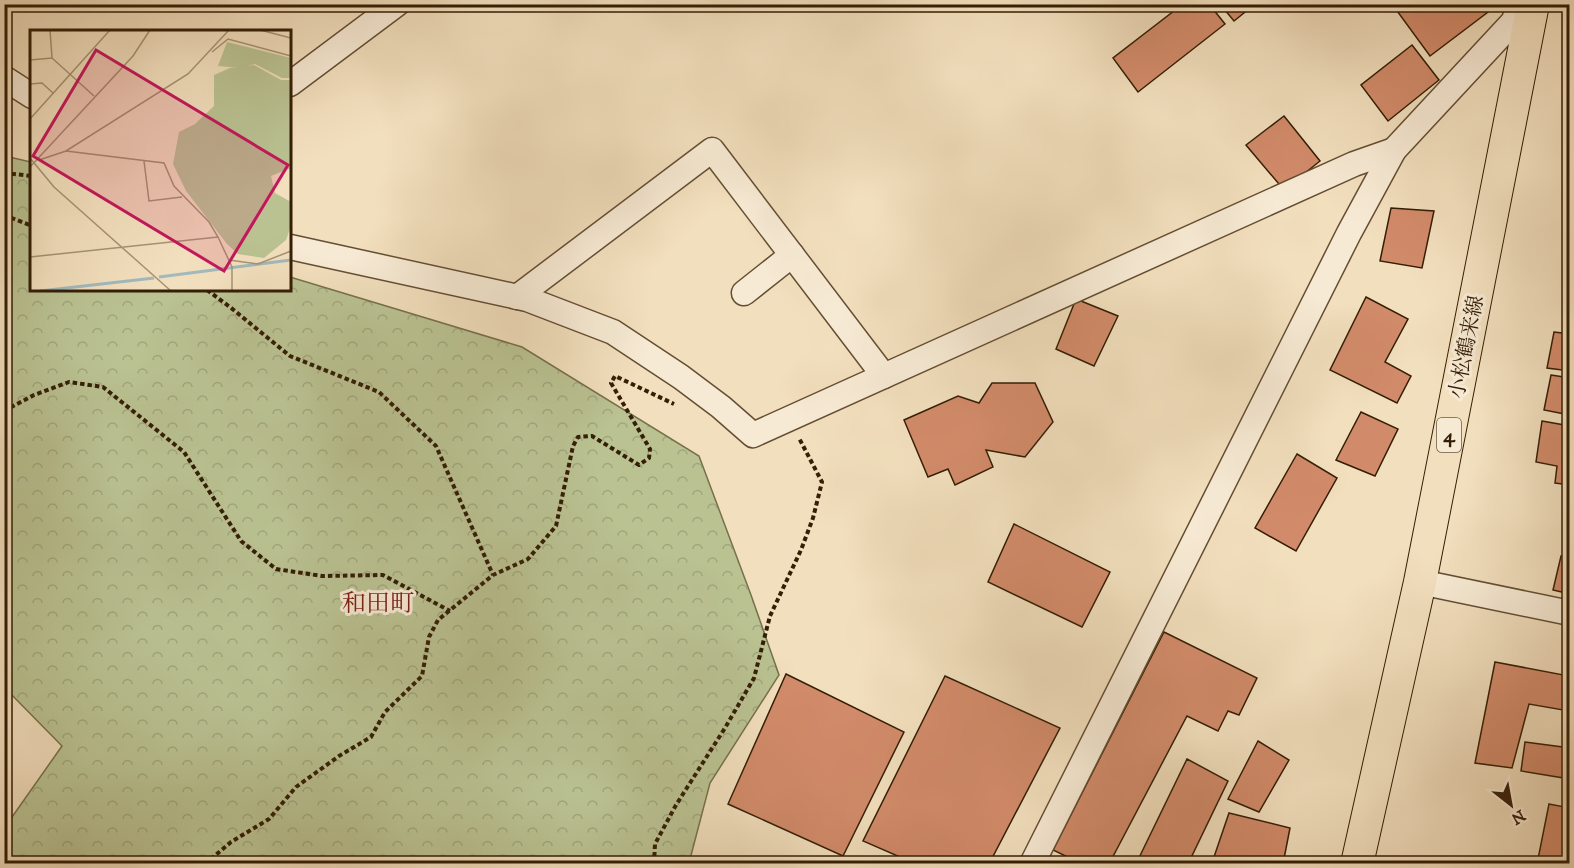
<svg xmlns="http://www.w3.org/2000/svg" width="1574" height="868" font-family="'IM FELL DW Pica','Noto Serif JP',serif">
  <defs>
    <pattern id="forest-crowns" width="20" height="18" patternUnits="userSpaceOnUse" patternTransform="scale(1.5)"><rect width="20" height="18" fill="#bac292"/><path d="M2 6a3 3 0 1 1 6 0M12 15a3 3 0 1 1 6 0" fill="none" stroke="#a0a67c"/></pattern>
  </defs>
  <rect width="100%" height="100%" fill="#f2dfbd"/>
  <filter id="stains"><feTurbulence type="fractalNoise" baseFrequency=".00333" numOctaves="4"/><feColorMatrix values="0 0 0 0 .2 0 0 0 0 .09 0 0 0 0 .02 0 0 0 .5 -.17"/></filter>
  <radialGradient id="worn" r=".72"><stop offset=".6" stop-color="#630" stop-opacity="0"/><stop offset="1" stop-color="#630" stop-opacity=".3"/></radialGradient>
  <path fill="url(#forest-crowns)" stroke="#77704c" stroke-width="1.5" d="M5,156L31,162L32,290H290V277L522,347L699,456L751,595L779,675L710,783L689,863H5V827L62,746L5,688Z"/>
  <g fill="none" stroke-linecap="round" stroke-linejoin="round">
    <path stroke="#767b73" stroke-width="8" d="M4,5L5,4"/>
  </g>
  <g fill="#d28b6a" stroke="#341e05" stroke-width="1.5">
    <path d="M1183,4H1209L1225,24L1138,92L1113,58Z"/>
    <path d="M1220,4H1255L1234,21Z"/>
    <path d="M1392,4H1494L1492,9L1430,56Z"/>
    <path d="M1412,45L1439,80L1388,121L1361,85Z"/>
    <path d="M1284,116L1320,161L1284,190L1246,145Z"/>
    <path d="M1391,208L1434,211L1422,268L1380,261Z"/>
    <path d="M1366,297L1408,319L1385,362L1411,376L1397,403L1330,370Z"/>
    <path d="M1076,299L1118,316L1094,366L1056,349Z"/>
    <path d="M1554,332L1570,334V371L1547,368Z"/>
    <path d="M1551,375L1570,378V415L1544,410Z"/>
    <path d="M992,383H1035L1053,422L1025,457L986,450L993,467L955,485L948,469L928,477L904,420L958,396L979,403Z"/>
    <path d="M1361,412L1398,429L1375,476L1336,460Z"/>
    <path d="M1542,421L1570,426V485L1555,483L1557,466L1536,462Z"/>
    <path d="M1297,454L1337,478L1296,551L1255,528Z"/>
    <path d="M1014,524L1110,572L1082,627L988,582Z"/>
    <path d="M1561,556L1570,557V594L1553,590Z"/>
    <path d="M1164,632L1257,678L1239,715L1228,711L1218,731L1187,716L1109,864H1082L1053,850Z"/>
    <path d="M1495,662L1569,676L1563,710L1529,704L1512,768L1475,763Z"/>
    <path d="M786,674L904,732L843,856L728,804Z"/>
    <path d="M945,676L1060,728L989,864H916L863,841Z"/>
    <path d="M1258,741L1289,760L1259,812L1228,799Z"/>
    <path d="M1525,742L1570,748V779L1521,771Z"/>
    <path d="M1187,759L1228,781L1188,864H1136Z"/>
    <path d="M1549,804L1570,808V864H1537Z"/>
    <path d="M1229,813L1290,828L1283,864H1239L1214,857Z"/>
  </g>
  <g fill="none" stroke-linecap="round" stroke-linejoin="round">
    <g stroke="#644e33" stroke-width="27">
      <g id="minor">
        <path d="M4,78L32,96"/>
        <path d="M290,84L397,4"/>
        <path d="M290,247L527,299L613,332L681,377L721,407L753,435L1354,164L1394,150"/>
        <path d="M744,293L792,255"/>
        <path d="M517,297L712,150L884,376"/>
        <path d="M1420,582L1570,613"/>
        <path d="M1032,864L1349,233L1394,150L1513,22L1521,4"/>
      </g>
    </g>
    <g stroke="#341e05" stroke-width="34">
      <path id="major" d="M1357,864L1420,582L1533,4"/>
    </g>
    <g stroke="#341e05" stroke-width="4" stroke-dasharray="4.5 3" stroke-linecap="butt">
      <path d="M4,173L32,176"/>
      <path d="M4,215L32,226"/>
      <path d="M207,290L230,307L290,356L379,392L436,446L493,575"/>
      <path d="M4,411L34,395L69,382L103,387L184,452L241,541L276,569L322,576L383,575L450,611"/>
      <path d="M205,864L231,842L269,819L296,787L339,756L371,737L385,712L422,676L429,637L438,620L493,575L528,559L556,526L573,446L578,437L592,436L639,465L649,458L650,449L611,383L615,376L674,404"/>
      <path d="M654,864L655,844L676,805L725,728L754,678L770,616L801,550L813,518L822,482L799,438"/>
    </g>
    <use href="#minor" stroke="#f7ead4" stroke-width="24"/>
    <use href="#major" stroke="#f2dfbd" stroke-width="32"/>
  </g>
  <g text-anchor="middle" stroke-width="6" stroke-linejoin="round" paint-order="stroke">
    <rect fill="#f7ead4" stroke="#6e5b43" stroke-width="1.5" x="1437" y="418" width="24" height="34" rx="4.5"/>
    <g font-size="20" font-weight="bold" fill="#341e05">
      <text x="1449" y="442">4</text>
    </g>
    <g font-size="21" fill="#341e05" stroke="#f7ead4">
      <text transform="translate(1466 347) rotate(-79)" y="7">小松鶴来線</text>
    </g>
    <g font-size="24" fill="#7a1f14" stroke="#f7ead4">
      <text x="378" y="611">和田町</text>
    </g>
  </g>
  <g transform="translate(30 30)">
    <rect width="261" height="261" fill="#f2dfbd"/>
    <path d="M224,35L251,50H261V138L241,146L245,163L261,172V196L256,210L234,228L208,224L197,214L156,161L143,134L149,102L165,94L184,76V45L200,38Z" fill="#bac292"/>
    <path d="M197,12L261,28V48H252L225,34L210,38L188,36Z" fill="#bac292"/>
    <path fill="none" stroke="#a2b9bd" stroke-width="3" d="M129,247L261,230M10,261L124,248"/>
    <path fill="none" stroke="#a69273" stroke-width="1.5" d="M20,0L22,28L64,66M230,0L261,8M182,22L198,9L261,26M0,30L22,28M0,54L12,53L23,63M0,89L80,0M36,121L134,133L144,156L179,192L188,207L202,237V261M0,128L24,157L141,261M9,130L36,121L158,44L199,0M114,131L119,171L152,167M0,137L103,26L120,0M0,227L188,207M199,230L228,234L261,221"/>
    <path fill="#c2185b" fill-opacity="0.15" stroke="#c2185b" stroke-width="3" d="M66,20L258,135L194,241L3,126Z"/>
    <rect width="261" height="261" fill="none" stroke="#341e05" stroke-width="3"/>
  </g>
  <rect width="1574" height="868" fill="none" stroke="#f2dfbd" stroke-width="24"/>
  <rect x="6" y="6" width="1562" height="856" fill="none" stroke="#341e05" stroke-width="3"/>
  <rect x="12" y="12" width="1550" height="844" fill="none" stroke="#341e05" stroke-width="1.5"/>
  <g transform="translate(1511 805) rotate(149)" stroke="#f7ead4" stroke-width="4.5" paint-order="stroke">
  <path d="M0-4.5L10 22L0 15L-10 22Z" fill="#341e05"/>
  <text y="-9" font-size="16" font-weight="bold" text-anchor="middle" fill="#341e05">N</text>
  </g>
  <rect width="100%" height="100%" filter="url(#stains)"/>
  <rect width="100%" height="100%" fill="url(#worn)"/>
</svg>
